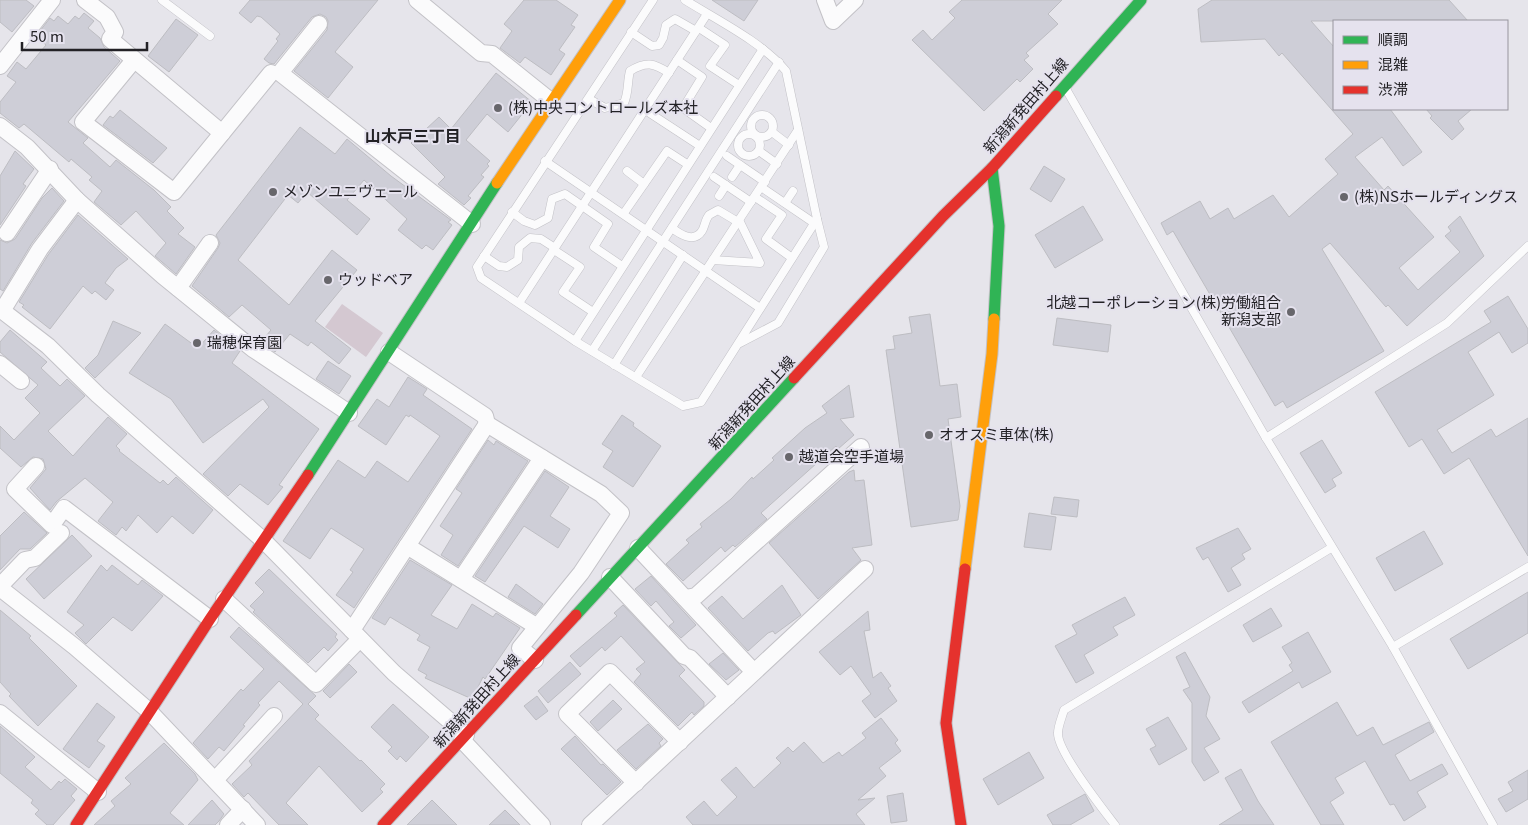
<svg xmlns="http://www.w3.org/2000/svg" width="1528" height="825" font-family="Georgia,'Noto Sans JP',serif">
  <rect width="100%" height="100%" fill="#e6e5eb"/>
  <path fill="#d4c8d1" d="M342,304L383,333L366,357L325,327Z"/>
  <g fill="#ceced7" stroke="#bdbdc2">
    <path d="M0,0H26L34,6L12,32L0,22Z"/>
    <path d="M250,0H378L335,52L353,67L328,98L294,71L327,30L328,21L326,17L320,14L312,17L274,64L269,63L264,59L278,41L276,39L280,34L261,17L257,16L251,23L239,13Z"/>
    <path d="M524,0H556L578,15L571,25L575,27L559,50L565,54L551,75L525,57L520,63L500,48L512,31L504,24Z"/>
    <path d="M712,0H758L744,21Z"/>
    <path d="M962,0H1062L1048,14L1058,24L1026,53L1029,56L1024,60L1033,69L1020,82L1017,79L984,111L912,40L923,30L932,40L955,18L949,12Z"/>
    <path d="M1212,0H1449L1468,21H1311L1334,47V109H1390L1422,152L1403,166L1382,137L1355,157L1384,190L1388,186L1434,237L1399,268L1418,290L1460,252L1445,236L1451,231L1448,227L1460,216L1484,256L1407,326L1388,305L1386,307L1330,243L1322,249L1384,351L1287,408L1283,401L1275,406L1173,231L1167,235L1161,223L1200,201L1210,219L1228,208L1234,219L1273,195L1289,217L1338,174L1325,159L1353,134L1282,53L1279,56L1265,39L1201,42L1198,9Z"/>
    <path d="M84,13L94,21L88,28L100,38L104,47L120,61L68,122L88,138L83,143L110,167L116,160L154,190L171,207L167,211L184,228L178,234L195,247L176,274L155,256L166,243L136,211L121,225L94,202L102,191L89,180L92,177L71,159L69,162L24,124L19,128L0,113V102L16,82L7,76L17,62L26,69L46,45L36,36L50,18L54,21L58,16L68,24L75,16L79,19Z"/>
    <path d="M176,19L198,35L169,72L148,56Z"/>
    <path d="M496,73L532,102L508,132L487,114L466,140L490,161L487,164L489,166L481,175L484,177L468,196L471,198L464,205L438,184L445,177L411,143L439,117L451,129Z"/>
    <path d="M1426,109H1472L1458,121L1464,129L1452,140L1430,118L1432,116Z"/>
    <path d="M120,110L167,148L153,163L103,125L110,116L113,118Z"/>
    <path d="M300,127L335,154L347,139L391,176L451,220L448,222L452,225L433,250L426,245L422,249L398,230L407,219L364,180L347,200L370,219L357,235L307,192L298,203L288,195L238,260L289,305L332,250L357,270L315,321L351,349L339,364L311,342L308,346L290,334L275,352L261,342L271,330L242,305L229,317L192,286L218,248L220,243L216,235Z"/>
    <path d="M15,151L34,169L23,184L26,186L0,225V176Z"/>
    <path d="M1044,166L1065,179L1051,202L1030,189Z"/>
    <path d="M52,188L64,201L32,243L3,291L0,289V240L7,243L15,239L42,198Z"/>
    <path d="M1083,206L1103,240L1055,268L1035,235Z"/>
    <path d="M78,215L128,259L116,268L105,283L114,290L106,300L95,291L92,294L83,286L50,329L22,307L24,305L19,302L48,255Z"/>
    <path d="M1508,296L1528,329V343L1512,353L1499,332L1468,352L1494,395L1437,430L1452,453L1491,429L1496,437L1528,418V556L1469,458L1444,474L1422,439L1409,447L1375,392L1491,322L1484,311Z"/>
    <path d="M930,314L940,386L957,384L961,417L948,419L960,506L958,520L911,527L886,350L895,349L893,336L912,333L909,317Z"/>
    <path d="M1057,318L1111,325L1108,352L1053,345Z"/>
    <path d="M113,321L141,333L95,378L85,368L98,355Z"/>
    <path d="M165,324L198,348L214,330L240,351L232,363L319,429L279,485L283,487L268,505L240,484L228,496L203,474L269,407L263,399L203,443L171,399L129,373Z"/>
    <path d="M10,330L47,362L41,368L60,386L67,379L85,396L48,431L73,456L108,417L127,434L116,446L120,450L119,451L160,483L163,480L168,485L176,477L213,510L193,534L172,516L157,533L138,515L126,531L122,527L116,535L98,521L113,502L85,478L56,502L50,510L38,497L30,488L46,469L43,459L33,457L21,467L0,448V426L14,440L40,413L25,398L38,385L0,352V342Z"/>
    <path d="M328,361L351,376L339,394L316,379Z"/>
    <path d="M408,377L427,389L423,395L472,429L354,608L336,595L353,572L350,570L364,549L331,528L310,559L283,541L338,460L365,478L377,461L408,482L440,436L410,415L409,417L406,415L386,445L358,426L377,399L389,407Z"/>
    <path d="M849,385L854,417L840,419L854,435L838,449L836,446L761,513L767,519L735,547L733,545L725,552L721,547L683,581L666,564L689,543L686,540L702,527L700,524L731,499L752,477L753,479L774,460L772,458L805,428L827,413L822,406Z"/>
    <path d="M622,415L634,423L633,426L661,446L633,487L603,467L613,451L602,444Z"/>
    <path d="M488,440L494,445L496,441L528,461L458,566L441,555L453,535L440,526L462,493L456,489Z"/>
    <path d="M1322,440L1342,473L1332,479L1336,486L1325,493L1300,453Z"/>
    <path d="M854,470L855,481L864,480L872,545L852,548L861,560L818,599L769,543L849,472Z"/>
    <path d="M545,471L569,487L550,516L570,529L558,548L524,526L485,582L475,576Z"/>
    <path d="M1054,497L1079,500L1077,517L1051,514Z"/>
    <path d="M24,512L47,533L30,549H20L0,570V536Z"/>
    <path d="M1029,513L1056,517L1051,550L1024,547Z"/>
    <path d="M1238,528L1251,549L1242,554L1245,559L1231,568L1241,585L1228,592L1208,557L1203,560L1196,548Z"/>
    <path d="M1424,531L1443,564L1395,591L1376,558Z"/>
    <path d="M72,535L92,556L44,599L26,579Z"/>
    <path d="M410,560L452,585L431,615L457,629L472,604L493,617L496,613L520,628L485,679L483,677L472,699L425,678L427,675L418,670L430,647L417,640L420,635L390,617L385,625L372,618Z"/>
    <path d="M101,565L107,571L112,565L138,585L142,580L163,596L132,631L113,617L86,644L75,633L84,625L67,612Z"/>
    <path d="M269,569L337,634L335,637L338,640L328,651L324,647L308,663L253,612L255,610L250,606L264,592L255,583Z"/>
    <path d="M651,576L696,625L681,638L669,626L674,622L656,601L651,606L635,589Z"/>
    <path d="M516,584L543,604L535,614L508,597Z"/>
    <path d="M782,585L801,615L775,634L773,631L768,633L748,651L708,608L722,596L743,619Z"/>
    <path d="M1528,592V633L1468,669L1450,639Z"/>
    <path d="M1125,597L1135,615L1113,627L1118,635L1084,655L1094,673L1076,683L1055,646L1077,634L1072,625Z"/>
    <path d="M623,605L685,670L679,676L704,702V706L694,715L692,712L678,726L634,682L641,674L636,669L645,662L621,636L605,651L602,647L580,667L570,656L617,616L614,613Z"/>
    <path d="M1271,608L1282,626L1253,642L1243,625Z"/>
    <path d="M0,610L31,636L29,638L77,686L38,726L9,696L11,694L0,682Z"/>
    <path d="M868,611L870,630L864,631L873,678L881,672L891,686L888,688L897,701L875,718L862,701L871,694L851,666L840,675L819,652Z"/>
    <path d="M239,627L316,696L308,704L319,715L315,719L360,761L361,760L385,784L380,789L383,792L362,812L319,766L286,803L308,825H279L248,793L244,797L232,784L252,765L249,761L303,704L279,681L258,703L260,705L243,725L245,726L224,751L219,747L208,759L193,743L241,689L243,691L264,669L230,637Z"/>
    <path d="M1308,632L1331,672L1302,688L1299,682L1249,713L1242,702L1293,671L1289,665L1292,663L1282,647Z"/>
    <path d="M1185,652L1210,697L1206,716L1220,739L1204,748L1219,772L1204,781L1192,762V703L1183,690L1190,687L1176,657Z"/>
    <path d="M723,653L739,670L726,680L709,664Z"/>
    <path d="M570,662L581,674L548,703L538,691Z"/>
    <path d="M349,664L357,672L330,698L323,691Z"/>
    <path d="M537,696L548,711L536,720L524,706Z"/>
    <path d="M613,700L622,709L598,731L590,722Z"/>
    <path d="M1337,702L1357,736L1373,727L1383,745L1429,722L1434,732L1395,755L1410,781L1442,764L1448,774L1417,792L1426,807L1404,821L1394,804L1390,805L1365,761L1335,778L1344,793L1330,802L1344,825H1321L1271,742Z"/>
    <path d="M97,703L115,717L97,741L105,746L89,768L63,749Z"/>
    <path d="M393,704L429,737L406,762L400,756L397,760L388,751L392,747L371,727Z"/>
    <path d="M1168,717L1187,749L1159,765L1150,749L1156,746L1146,729Z"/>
    <path d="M881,718L898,740L895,743L901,751L879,768L886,776L858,800L875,798L856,814L865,825H693L686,817L704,801L717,816L737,797L721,780L736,767L754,788L781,763L776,758L788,747L793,752L804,742L823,763L839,752L842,756L866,738L862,733Z"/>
    <path d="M648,724L663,739L659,743L661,746L636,769L617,750Z"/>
    <path d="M0,726L35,757L25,767L51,790L59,781L61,783L65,779L77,789L71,796L75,800L53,825H47L35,814L39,810L31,803L33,800L0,773Z"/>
    <path d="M575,736L601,765L603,764L621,782L607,795L561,749Z"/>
    <path d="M164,743L195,774L198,780L170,813L184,825H94L115,806L111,801L131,784L125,778Z"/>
    <path d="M1029,752L1044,778L998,805L983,779Z"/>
    <path d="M1241,769L1258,801L1274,825H1219L1243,810L1225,778Z"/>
    <path d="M1528,770V799L1506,812L1498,799L1513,791L1508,782Z"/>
    <path d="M903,793L907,821L891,823L887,796Z"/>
    <path d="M1085,794L1094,811L1070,825H1053L1047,815Z"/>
    <path d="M212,800L224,814L219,821L215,825H188Z"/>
    <path d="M432,800L457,825H407Z"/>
    <path d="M505,810L520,825H489Z"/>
  </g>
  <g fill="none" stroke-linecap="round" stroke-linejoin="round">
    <g stroke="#c3c2c7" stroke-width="9">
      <g id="lane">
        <path d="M162,0L210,36"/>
        <path d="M653,0L477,267L481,278L575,341L683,406L701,402L817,219L786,71C762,42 717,20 685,0"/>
        <path d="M699,28L725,45L710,66L739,85"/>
        <path d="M631,32L652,46L659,45L663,38L666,25L675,19L696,31"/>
        <path d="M677,60L702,77L683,108L711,128"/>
        <path d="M1066,89L1266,438L1393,647L1493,825"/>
        <path d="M589,99L605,108L624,103C629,92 627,82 630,71C646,61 654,63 669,73"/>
        <path d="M645,110L700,146"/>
        <circle cx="762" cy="126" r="11"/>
        <path d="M772,132L789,145"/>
        <circle cx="749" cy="145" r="11"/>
        <path d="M759,151L777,164"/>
        <path d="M727,156L765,182"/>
        <path d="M545,161L760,308"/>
        <path d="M627,171L644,184"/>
        <path d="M714,177L751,202"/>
        <path d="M732,177L740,165"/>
        <path d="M761,187L814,223"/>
        <path d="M719,196L726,185"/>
        <path d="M755,197L782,215L766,239L792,258"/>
        <path d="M785,203L793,191"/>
        <path d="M512,212L524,221L535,225L548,218L552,199L565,194L608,224L594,247L622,266"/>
        <path d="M624,213L667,151L687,164"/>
        <path d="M672,228C681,235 694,243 702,231C705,226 705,220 709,215L718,210L738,222"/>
        <path d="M554,250L580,267L563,292L593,312"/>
        <path d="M484,256L499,266L507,267L518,260L519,247L530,238L541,239L555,248"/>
        <path d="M713,260L760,263L739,220"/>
        <path d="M519,303L707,14"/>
        <path d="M575,341L763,49"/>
        <path d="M740,343L778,323L824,247L817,219"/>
        <path d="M592,351L779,62"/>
        <path d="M614,365L683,255"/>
        <path d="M636,377L798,130"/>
        <path d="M1266,438L1447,323L1528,246"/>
        <path d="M1393,647L1528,567"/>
        <path d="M1115,825C1102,808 1057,751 1058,733C1058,726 1062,717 1064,710L1331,548"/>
      </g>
    </g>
    <g stroke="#c3c2c7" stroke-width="18">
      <g id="street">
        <path d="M85,0L107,17L115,32L110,39L222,133"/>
        <path d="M417,0L481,53L492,54L552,102"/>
        <path d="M825,0L833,21L855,0"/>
        <path d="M319,24L280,73L472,224"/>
        <path d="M134,60L83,122L174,192L271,73"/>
        <path d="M0,66L52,0"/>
        <path d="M0,126L27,147L77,200L163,276L253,349L349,413"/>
        <path d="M7,233L50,169"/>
        <path d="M178,288L210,243"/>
        <path d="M0,309L48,346L98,395L264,541L394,673L466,735"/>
        <path d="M2,311L40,249L77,200"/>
        <path d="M389,352L485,416L487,424L601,494L621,513L581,573L520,648L535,660"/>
        <path d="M0,364L21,381"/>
        <path d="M36,466L15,489L52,525L64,508L210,619"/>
        <path d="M407,546L536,626"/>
        <path d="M638,548L754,672"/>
        <path d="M610,577L684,656L690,658L728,697"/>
        <path d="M461,579L542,458"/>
        <path d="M0,586L25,560L35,558L61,533"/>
        <path d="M0,588L75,647L149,711L257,825"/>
        <path d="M685,598L696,596L861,447"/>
        <path d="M224,599L316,684L360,639"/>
        <path d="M352,630L487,424"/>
        <path d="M0,713L98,792"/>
        <path d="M462,740L542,825"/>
        <path d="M215,780L274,716"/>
        <path d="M636,783L567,714L610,672L680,742"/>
        <path d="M228,825L243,809"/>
        <path d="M590,825L865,569"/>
      </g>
    </g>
    <g stroke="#c3c2c7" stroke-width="13">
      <g id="fast">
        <path d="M1056,96L1141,0"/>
        <path d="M992,168L999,226L994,319"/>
        <path d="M308,475L497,183"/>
        <path d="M576,615L794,378"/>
      </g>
    </g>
    <g stroke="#c3c2c7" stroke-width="13">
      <g id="slow">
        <path d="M497,183L620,0"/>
        <path d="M965,569L992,354L994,319"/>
      </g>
    </g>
    <g stroke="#c3c2c7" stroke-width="13">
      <g id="jam">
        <path d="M794,378L943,216L992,168L1056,96"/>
        <path d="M76,825L210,619L308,475"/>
        <path d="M383,825L576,615"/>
        <path d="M961,825L946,723L965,569"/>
      </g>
    </g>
    <use href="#lane" stroke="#fbfbfc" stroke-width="8"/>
    <use href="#street" stroke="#fbfbfc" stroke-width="16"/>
    <use href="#fast" stroke="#30b455" stroke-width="11"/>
    <use href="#slow" stroke="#ff9f0a" stroke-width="11"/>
    <use href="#jam" stroke="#e5322d" stroke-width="11"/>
  </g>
  <g fill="#67666b" stroke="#e5e2ee" stroke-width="2">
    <circle cx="498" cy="108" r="5"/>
    <circle cx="273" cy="192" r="5"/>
    <circle cx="1344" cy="197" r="5"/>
    <circle cx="328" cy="280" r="5"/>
    <circle cx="1291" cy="312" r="5"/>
    <circle cx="197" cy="343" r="5"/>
    <circle cx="929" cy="435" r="5"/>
    <circle cx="789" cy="457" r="5"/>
  </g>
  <g text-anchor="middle" stroke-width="4" stroke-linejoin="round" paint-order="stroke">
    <g font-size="15" fill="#232226" stroke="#e5e2ee">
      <text transform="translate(1026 106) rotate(-49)" y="5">新潟新発田村上線</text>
      <text transform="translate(752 403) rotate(-48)" y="5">新潟新発田村上線</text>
      <text transform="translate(477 701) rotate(-48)" y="5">新潟新発田村上線</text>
    </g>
    <g font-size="15" fill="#232226" stroke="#e5e2ee" text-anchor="start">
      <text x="508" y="113">(株)中央コントロールズ本社</text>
      <text x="283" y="197">メゾンユニヴェール</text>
      <text x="1354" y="202">(株)NSホールディングス</text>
      <text x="338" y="285">ウッドベア</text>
      <text x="1281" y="308" text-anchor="end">北越コーポレーション(株)労働組合<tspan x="1281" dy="17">新潟支部</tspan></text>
      <text x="207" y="348">瑞穂保育園</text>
      <text x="939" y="440">オオスミ車体(株)</text>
      <text x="799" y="462">越道会空手道場</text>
    </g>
    <g font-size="16" font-weight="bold" fill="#232226" stroke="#e5e2ee">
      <text x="413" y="142">山木戸三丁目</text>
    </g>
  </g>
  <rect x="1333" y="20" width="175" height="90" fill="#e5e2ee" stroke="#97959e"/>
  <rect x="1343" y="36" width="25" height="8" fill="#30b455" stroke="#97959e"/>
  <text x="1378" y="45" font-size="15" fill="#232226">順調</text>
  <rect x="1343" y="61" width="25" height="8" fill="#ff9f0a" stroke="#97959e"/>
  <text x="1378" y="70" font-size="15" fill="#232226">混雑</text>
  <rect x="1343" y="86" width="25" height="8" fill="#e5322d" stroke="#97959e"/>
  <text x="1378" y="95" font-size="15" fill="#232226">渋滞</text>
  <path d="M22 42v8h125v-8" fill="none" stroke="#232226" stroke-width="2.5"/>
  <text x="30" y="42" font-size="15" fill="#232226" stroke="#e5e2ee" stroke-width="4" paint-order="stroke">50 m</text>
</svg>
